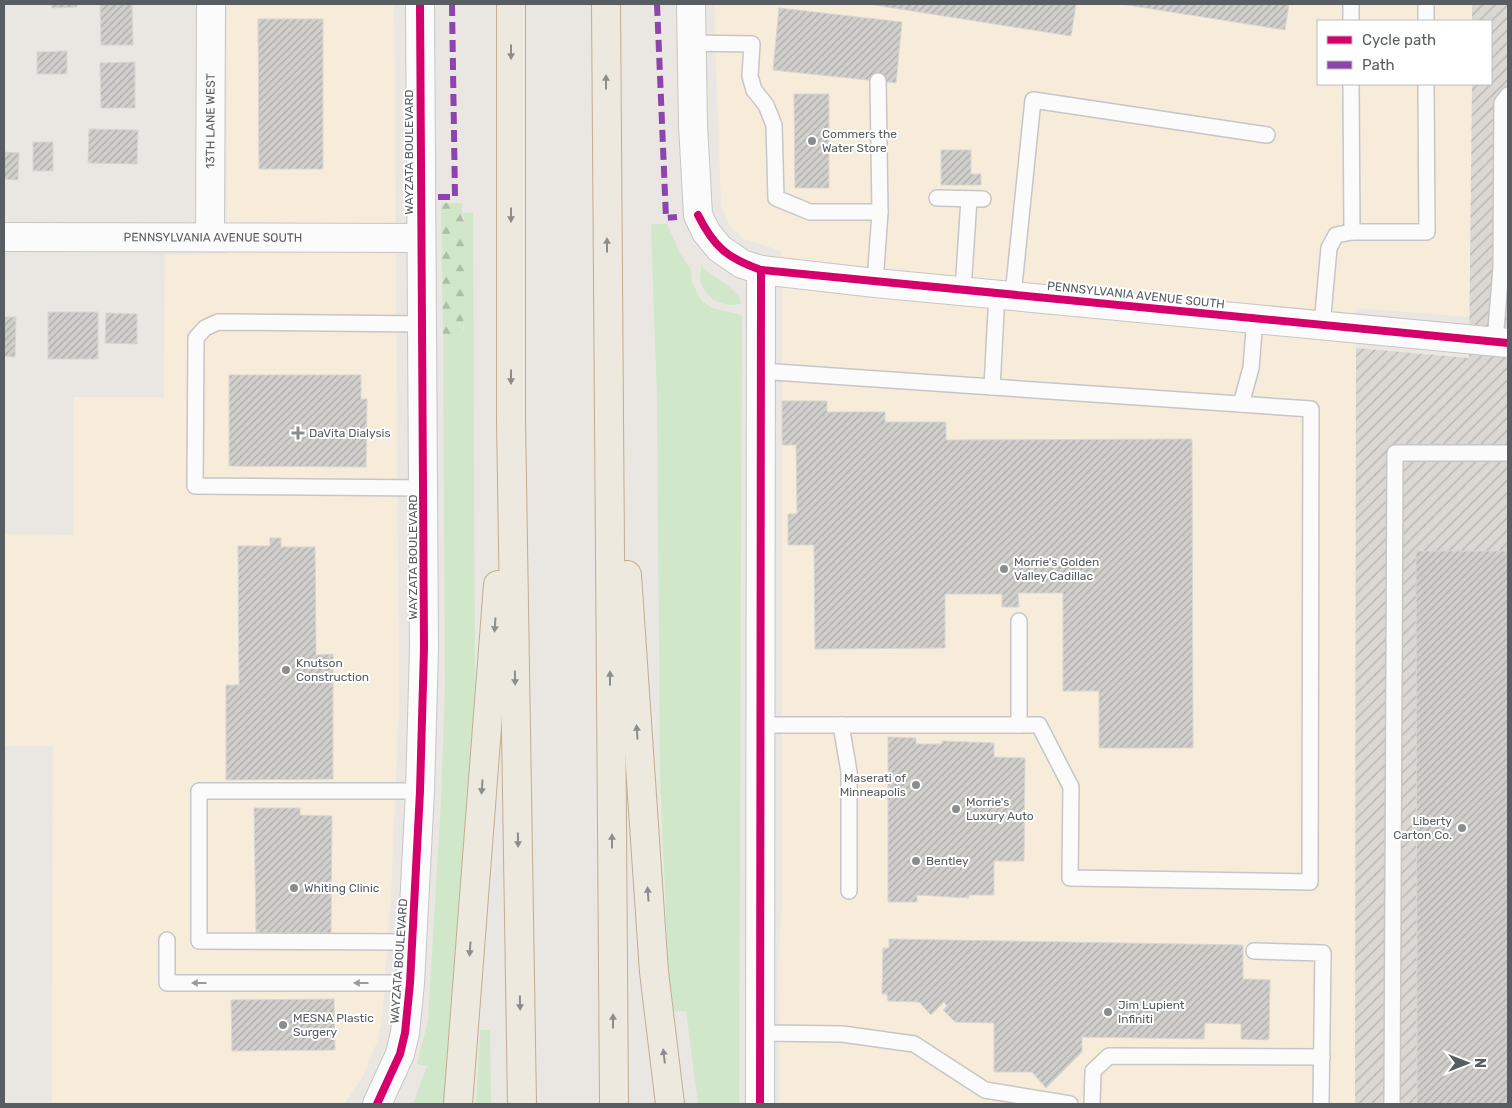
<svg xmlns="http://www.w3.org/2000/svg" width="1512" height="1108" font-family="Rubik,sans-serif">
  <defs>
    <pattern id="industrial-furrows" width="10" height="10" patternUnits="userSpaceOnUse" patternTransform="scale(1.25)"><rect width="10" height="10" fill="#dbd8d3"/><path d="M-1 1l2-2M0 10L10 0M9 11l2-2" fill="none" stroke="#b4b2af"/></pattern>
    <pattern id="forest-firs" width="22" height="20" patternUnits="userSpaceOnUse" patternTransform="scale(1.25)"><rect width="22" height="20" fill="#d1e7ca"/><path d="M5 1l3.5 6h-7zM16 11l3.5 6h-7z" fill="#acbea7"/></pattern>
    <pattern id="building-hatch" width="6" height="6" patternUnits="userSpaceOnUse" patternTransform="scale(1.25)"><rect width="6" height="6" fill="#d1cfcc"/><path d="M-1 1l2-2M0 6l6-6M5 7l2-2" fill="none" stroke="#acaba9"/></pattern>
  </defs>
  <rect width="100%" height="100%" fill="#eae7e2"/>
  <g fill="#f6ecd9">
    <path d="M227,4H394L399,703L391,895L382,1020L377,1042L363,1076L344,1104H52L53,746H4V534L74,535V397H164L165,255L227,254Z"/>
    <path d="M714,4H1472V21H1318V84H1472L1470,317L1356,308L1355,1104H779L778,965L782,908V251L744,239L730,226L721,206Z"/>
  </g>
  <path fill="url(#industrial-furrows)" d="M1472,4H1508V1104H1355L1356,348L1469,358L1472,84H1491V21H1472Z"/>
  <g fill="#d1e7ca">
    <path d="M462,213H473L475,698L452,1104H413L427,1066L417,1064L428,1020L441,800L445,685L443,341L459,337L464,328L458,308L464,303L459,285L464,279L460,259L469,236Z"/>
    <path d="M651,224H667L680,253L691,270L692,282L701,300L712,308L742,315L739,1104H698L686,1011L672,1012L669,982L660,782L657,398Z"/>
    <path d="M701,266C713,279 738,286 741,303C726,310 705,298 701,283C699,277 701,271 701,266Z"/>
    <path d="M480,1030H490L491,1104H476Z"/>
  </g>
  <path fill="url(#forest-firs)" d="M441,203H462V218L468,226L469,236L460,259L467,266L464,279L459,285L465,291L464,304L458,308C465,320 466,325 459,337L443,341Z"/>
  <g fill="url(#building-hatch)" stroke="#d9d6d1">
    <path d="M52,4H77V7L52,8Z"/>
    <path d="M100,4H132L133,45H101Z"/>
    <path d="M868,4H1076L1071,36Z"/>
    <path d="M1121,4H1289L1285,30Z"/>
    <path d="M779,8L902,22L896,83L773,70Z"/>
    <path d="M258,19H323V169H259Z"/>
    <path d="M67,51V74H37V52Z"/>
    <path d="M135,62V108H101L100,63Z"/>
    <path d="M794,94H829V188H795Z"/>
    <path d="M89,129L138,130L137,164L88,163Z"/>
    <rect x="33" y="142" width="20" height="29"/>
    <path d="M941,150H971V174H981V185H941Z"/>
    <path d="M4,152L19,153L18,180L4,179Z"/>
    <rect x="48" y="312" width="50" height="47"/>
    <path d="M106,313L137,314V344L105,343Z"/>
    <path d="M4,317H16L15,357L4,356Z"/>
    <path d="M229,375H361V399H367L366,467L229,466Z"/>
    <path d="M782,401H827V412H885V422H946V440L1192,439L1193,748H1099V691H1063V593H1018L1019,607H1002V594H945V648L815,649L814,545H788V514H797L796,445H782Z"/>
    <path d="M270,538H281V547H315L316,655L333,654V779L226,780V685H239L238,546H270Z"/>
    <path d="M1416,551H1508V1104H1417Z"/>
    <path d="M888,737L916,738V744H942V741L994,743V757L1025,758L1024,861H994V895H969V898L917,895V902H888Z"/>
    <path d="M254,808H300V815L332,816L331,933H256Z"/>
    <path d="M889,939L1243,945V979L1270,980L1269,1040L1241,1039V1024L1205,1023L1204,1039L1082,1037V1052L1046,1088L1032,1072H994V1023L955,1022L943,1010L947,1006L944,1002L931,1015L919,1002L888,1001L887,994H882L883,948H889Z"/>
    <path d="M334,999L335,1050L232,1051L231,1000Z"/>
  </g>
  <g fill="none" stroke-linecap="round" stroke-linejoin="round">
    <g stroke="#c7c6c6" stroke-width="18">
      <g id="lane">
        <path d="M1351,4V21"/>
        <path d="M1426,4V21"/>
        <path d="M691,43L752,44L750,76L754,90L766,105L774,125L776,198L810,212H880"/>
        <path d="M1351,84L1352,232"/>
        <path d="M937,198L983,199"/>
        <path d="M875,283L880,212L878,81"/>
        <path d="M963,290L969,199"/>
        <path d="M1013,295L1033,100L1267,135"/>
        <path d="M422,324L218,322L205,328L196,338L195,486L423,488"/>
        <path d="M1322,325L1329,248L1336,235L1352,232H1427L1426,84"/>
        <path d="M1495,342L1501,267L1502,103L1508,95"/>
        <path d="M992,387L997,293"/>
        <path d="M1241,404L1251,368L1255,318"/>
        <path d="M759,725H1039L1071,787L1070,878L1310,882L1311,409L760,371"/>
        <path d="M841,725L849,772V891"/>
        <path d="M1019,725V621"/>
        <path d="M167,940V983H410"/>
        <path d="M413,942L199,941V791H420"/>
        <path d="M1254,951L1323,953L1321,1104"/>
        <path d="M760,1033L842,1034L914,1044L985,1090L1070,1104"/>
        <path d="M1092,1104L1093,1071L1109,1056L1322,1057"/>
        <path d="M1392,1104L1395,453H1508"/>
      </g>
    </g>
    <g stroke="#c7c6c6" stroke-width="30">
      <g id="street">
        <path id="s1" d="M4,237L421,238"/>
        <path id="s2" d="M210,237L211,4"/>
        <path d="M760,1104L761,270"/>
      </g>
    </g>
    <g stroke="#c6c6c5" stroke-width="30">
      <g id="secondary">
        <path d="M691,4L693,125L698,215L706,232L719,248L742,264L761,270L875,283L1508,343"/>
        <path d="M377,1104L400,1054L405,1033L410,983L420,791L424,648L420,4"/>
      </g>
    </g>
    <g stroke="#c1ad90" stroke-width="30">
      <g id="highway">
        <path d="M511,4V419L522,1104"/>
        <path d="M606,4L614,1104"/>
        <path d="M627,575L654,972L670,1104"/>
        <path d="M458,1104L498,585"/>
      </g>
    </g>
    <use href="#lane" stroke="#fcfbfb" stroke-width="15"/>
    <use href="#street" stroke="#fcfbfb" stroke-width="28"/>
    <use href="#secondary" stroke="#fcfbfb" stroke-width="28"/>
    <use href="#highway" stroke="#eee9de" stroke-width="28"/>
    <g stroke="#8e44ad" stroke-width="6" stroke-dasharray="12 6" stroke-linecap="butt">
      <path d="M657,4L666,218L677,217"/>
      <path d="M438,197H455L452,4"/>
    </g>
    <g stroke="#fff" stroke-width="11">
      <g id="cycleway">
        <path d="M698,215C714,247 727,258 761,270L1508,343"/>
        <path d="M377,1104L400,1054L405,1033L410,983L420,791L424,648L420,4"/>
        <path d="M760,1104L761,270"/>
      </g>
    </g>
    <use href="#cycleway" stroke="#d6006c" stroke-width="8"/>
  </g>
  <defs><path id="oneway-solid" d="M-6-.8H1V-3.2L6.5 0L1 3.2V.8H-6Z" transform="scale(1.25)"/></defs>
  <g fill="#8c8e8d">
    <use href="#oneway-solid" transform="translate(511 52) rotate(90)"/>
    <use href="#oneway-solid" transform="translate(606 82) rotate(-90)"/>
    <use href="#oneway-solid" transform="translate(511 215) rotate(90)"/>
    <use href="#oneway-solid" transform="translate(607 245) rotate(-90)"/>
    <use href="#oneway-solid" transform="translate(511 377) rotate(90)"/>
    <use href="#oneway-solid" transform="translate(495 625) rotate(94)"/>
    <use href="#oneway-solid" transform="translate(515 678) rotate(89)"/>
    <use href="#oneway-solid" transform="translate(610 678) rotate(-90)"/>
    <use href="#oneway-solid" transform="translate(637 732) rotate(-94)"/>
    <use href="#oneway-solid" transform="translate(482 787) rotate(94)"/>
    <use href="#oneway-solid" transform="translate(518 840) rotate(89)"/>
    <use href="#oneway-solid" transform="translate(612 841) rotate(-90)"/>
    <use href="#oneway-solid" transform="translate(648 894) rotate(-94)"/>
    <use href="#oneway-solid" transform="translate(470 949) rotate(94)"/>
    <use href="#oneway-solid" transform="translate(520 1003) rotate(89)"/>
    <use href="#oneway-solid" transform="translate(613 1021) rotate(-90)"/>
    <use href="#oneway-solid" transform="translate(664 1056) rotate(-97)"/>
  </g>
  <g fill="#999c9f">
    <use href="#oneway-solid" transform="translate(199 983) rotate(-180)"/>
    <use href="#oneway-solid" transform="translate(361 983) rotate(-180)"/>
  </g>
  <g fill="#8a8d8e" stroke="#fff" stroke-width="2">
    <circle cx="812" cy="141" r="5"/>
    <path d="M295.5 425.5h5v5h5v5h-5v5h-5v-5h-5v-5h5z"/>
    <circle cx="1004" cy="569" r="5"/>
    <circle cx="286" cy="670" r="5"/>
    <circle cx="916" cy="785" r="5"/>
    <circle cx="956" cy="809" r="5"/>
    <circle cx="1462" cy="828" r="5"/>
    <circle cx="916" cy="861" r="5"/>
    <circle cx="294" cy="888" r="5"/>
    <circle cx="1108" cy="1012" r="5"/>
    <circle cx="283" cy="1025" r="5"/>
  </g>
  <g text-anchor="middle" stroke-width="4" stroke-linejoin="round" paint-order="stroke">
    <g font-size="12" fill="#575d61" stroke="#fff">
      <text dy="4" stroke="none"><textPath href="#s2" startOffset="116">13TH LANE WEST</textPath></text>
      <text transform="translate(409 152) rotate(-90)" y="4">WAYZATA BOULEVARD</text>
      <text dy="4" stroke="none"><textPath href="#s1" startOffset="209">PENNSYLVANIA AVENUE SOUTH</textPath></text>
      <text transform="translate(1136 295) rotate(6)" y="4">PENNSYLVANIA AVENUE SOUTH</text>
      <text transform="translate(413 557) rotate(-90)" y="4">WAYZATA BOULEVARD</text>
      <text transform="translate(399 961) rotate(-86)" y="4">WAYZATA BOULEVARD</text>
    </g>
    <g font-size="12" fill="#575d61" stroke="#fff" text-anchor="start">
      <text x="822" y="138">Commers the<tspan x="822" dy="14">Water Store</tspan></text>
      <text x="309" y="437">DaVita Dialysis</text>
      <text x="1014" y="566">Morrie's Golden<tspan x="1014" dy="14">Valley Cadillac</tspan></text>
      <text x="296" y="667">Knutson<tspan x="296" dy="14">Construction</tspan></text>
      <text x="906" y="782" text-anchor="end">Maserati of<tspan x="906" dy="14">Minneapolis</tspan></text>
      <text x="966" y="806">Morrie's<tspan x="966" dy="14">Luxury Auto</tspan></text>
      <text x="1452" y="825" text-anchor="end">Liberty<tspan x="1452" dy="14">Carton Co.</tspan></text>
      <text x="926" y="865">Bentley</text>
      <text x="304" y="892">Whiting Clinic</text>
      <text x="1118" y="1009">Jim Lupient<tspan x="1118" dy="14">Infiniti</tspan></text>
      <text x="293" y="1022">MESNA Plastic<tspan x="293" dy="14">Surgery</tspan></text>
    </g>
  </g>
  <rect width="1512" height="1108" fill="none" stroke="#575d61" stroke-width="10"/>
  <rect x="1317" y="20" width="175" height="65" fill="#ffffff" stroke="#bcbec0"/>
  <rect x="1327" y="36" width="25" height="8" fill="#d6006c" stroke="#bcbec0"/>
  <text x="1362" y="45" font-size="15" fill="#575d61">Cycle path</text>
  <rect x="1327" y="61" width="25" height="8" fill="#8e44ad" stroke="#bcbec0"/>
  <text x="1362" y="70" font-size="15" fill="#575d61">Path</text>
  <g transform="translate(1467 1063) rotate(90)" stroke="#ffffff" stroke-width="4" paint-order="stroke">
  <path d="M0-4L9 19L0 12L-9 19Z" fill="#575d61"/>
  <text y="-8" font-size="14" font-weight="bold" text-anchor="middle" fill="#575d61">N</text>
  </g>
</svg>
